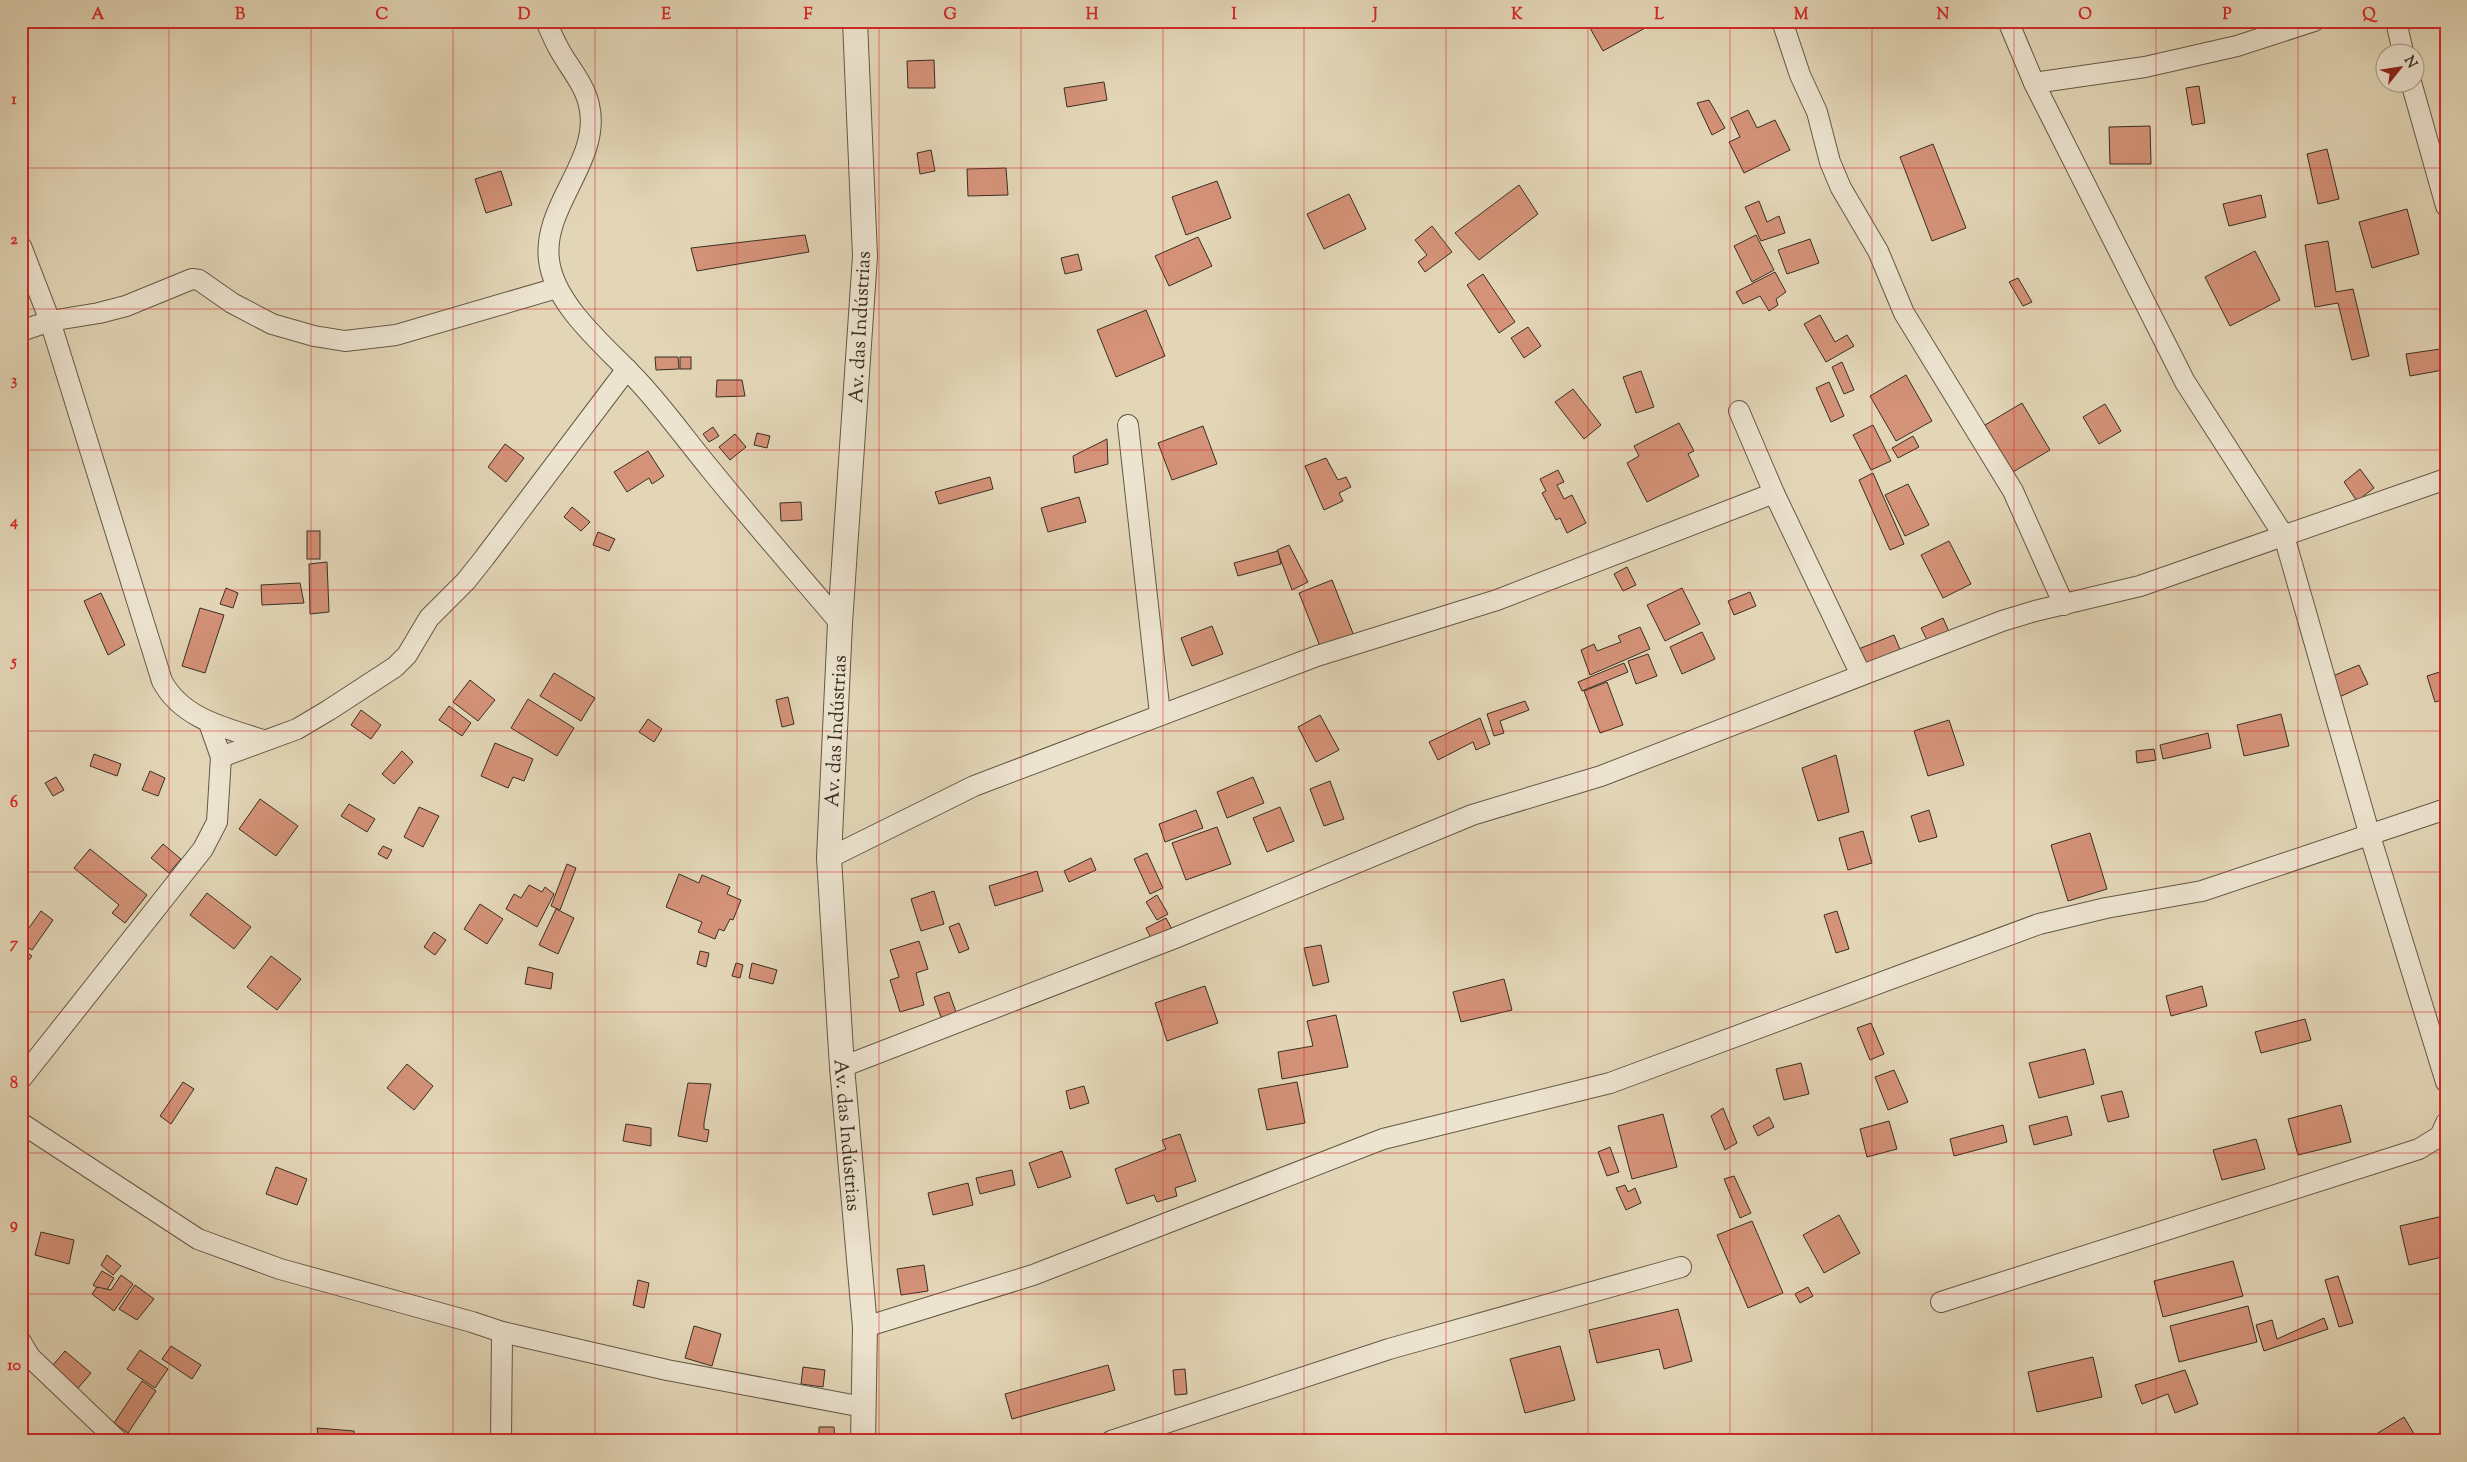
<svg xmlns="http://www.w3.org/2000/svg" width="2467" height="1462" font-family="'Sorts Mill Goudy',serif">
  <rect width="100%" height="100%" fill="#e3d6b7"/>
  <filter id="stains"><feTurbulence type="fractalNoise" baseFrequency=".004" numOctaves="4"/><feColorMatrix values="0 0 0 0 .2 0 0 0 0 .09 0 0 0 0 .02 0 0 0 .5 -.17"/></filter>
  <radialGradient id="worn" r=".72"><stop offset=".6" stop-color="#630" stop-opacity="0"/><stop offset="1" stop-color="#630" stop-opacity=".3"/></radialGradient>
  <g fill="#d49278" stroke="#392f22">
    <rect x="995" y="21" width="21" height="2"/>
    <path d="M1586,21H1644L1647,27L1603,51Z"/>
    <path d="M934,60L935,88H908L907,61Z"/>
    <path d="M1104,82L1107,100L1067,107L1064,88Z"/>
    <path d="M2199,86L2205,123L2192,125L2186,88Z"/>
    <path d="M1709,100L1725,128L1712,135L1697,103Z"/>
    <path d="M1748,110L1757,128L1775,120L1790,150L1744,173L1729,142L1740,137L1731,118Z"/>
    <path d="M2150,126L2151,164H2110L2109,127Z"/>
    <path d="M1933,144L1966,228L1932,241L1900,157Z"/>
    <path d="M2327,149L2339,199L2318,204L2307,154Z"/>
    <path d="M931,150L935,171L920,174L917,153Z"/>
    <path d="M1006,168L1008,195L968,196L967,169Z"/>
    <path d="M501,171L512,205L486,213L475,179Z"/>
    <path d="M1217,181L1231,218L1186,235L1172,197Z"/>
    <path d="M1519,185L1538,214L1479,260L1455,233Z"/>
    <path d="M1349,194L1366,229L1324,249L1307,214Z"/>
    <path d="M2261,195L2266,217L2229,226L2223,204Z"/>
    <path d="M1759,201L1767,222L1779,216L1785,233L1761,241L1745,207Z"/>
    <path d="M2407,209L2419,254L2372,268L2359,222Z"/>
    <path d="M1432,226L1452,252L1425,272L1418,262L1427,255L1415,240Z"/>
    <path d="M805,235L809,252L697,271L691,248Z"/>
    <path d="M1756,235L1774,270L1752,282L1734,246Z"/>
    <path d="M1198,237L1212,266L1169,286L1155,256Z"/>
    <path d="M1810,239L1819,263L1787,274L1778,250Z"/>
    <path d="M2328,241L2336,292L2353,289L2369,356L2352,360L2338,303L2315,307L2305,245Z"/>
    <path d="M2255,251L2280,300L2230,326L2205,277Z"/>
    <path d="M1078,254L1082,270L1065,274L1061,258Z"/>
    <path d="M1775,272L1786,292L1776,299L1778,305L1769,311L1760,296L1743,304L1736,292Z"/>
    <path d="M1483,274L1515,322L1499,333L1467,285Z"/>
    <path d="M2018,278L2032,302L2023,306L2009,282Z"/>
    <path d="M1146,310L1165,356L1116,377L1097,330Z"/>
    <path d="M1820,315L1835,342L1847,335L1854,346L1826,362L1804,324Z"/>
    <path d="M1528,327L1541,346L1524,358L1511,338Z"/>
    <path d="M2440,349L2443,370L2410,376L2406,354Z"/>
    <path d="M655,357H678L679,369L656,370Z"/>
    <rect x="680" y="357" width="11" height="12"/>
    <path d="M1842,362L1854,390L1844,394L1832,367Z"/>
    <path d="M1641,371L1654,407L1636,413L1623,377Z"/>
    <path d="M1906,375L1932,421L1896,441L1870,396Z"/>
    <path d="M717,380H742L745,396L716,397Z"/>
    <path d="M1829,382L1844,416L1831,422L1816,388Z"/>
    <path d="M1573,389L1601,425L1584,439L1555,402Z"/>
    <path d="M2022,403L2050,450L2013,472L1985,425Z"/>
    <path d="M2105,404L2121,431L2099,444L2083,417Z"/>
    <path d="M1679,423L1694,451L1688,454L1699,476L1647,502L1627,463L1639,456L1634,446Z"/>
    <path d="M1873,425L1891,461L1871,470L1853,435Z"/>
    <path d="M1203,426L1217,464L1172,480L1158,443Z"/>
    <path d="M713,427L719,436L709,442L703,434Z"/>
    <path d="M757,433L770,436L767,448L754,445Z"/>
    <path d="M735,434L746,447L730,460L719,447Z"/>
    <path d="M1913,436L1919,447L1898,458L1892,448Z"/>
    <path d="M1107,439L1108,464L1075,473L1073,456Z"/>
    <path d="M505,444L524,458L506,482L488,467Z"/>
    <path d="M648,451L664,476L652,484L649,478L627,492L614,472Z"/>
    <path d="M1326,458L1338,480L1346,477L1351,487L1339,493L1343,501L1324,510L1305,466Z"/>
    <path d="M2360,469L2374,488L2357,501L2344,482Z"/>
    <path d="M1558,470L1564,482L1557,485L1564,499L1572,495L1586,523L1567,533L1560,518L1556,520L1542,493L1546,491L1540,479Z"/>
    <path d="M1873,473L1904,544L1890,550L1859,480Z"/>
    <path d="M990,477L993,489L939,504L935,492Z"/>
    <path d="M1908,484L1929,525L1905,536L1885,495Z"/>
    <path d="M1079,497L1086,522L1048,532L1041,508Z"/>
    <path d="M801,502L802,520L781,521L780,503Z"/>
    <path d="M572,507L590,522L581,531L564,517Z"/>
    <rect x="307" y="531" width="13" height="28"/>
    <path d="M598,532L615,539L609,551L593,545Z"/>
    <path d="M1949,541L1971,584L1943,598L1921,555Z"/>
    <path d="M1289,545L1308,582L1292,590L1277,550Z"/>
    <path d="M1278,551L1281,564L1238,576L1234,563Z"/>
    <path d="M327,562L329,612L310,614L309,564Z"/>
    <path d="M1627,567L1636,585L1623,591L1614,574Z"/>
    <path d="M1332,580L1354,636L1321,649L1299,593Z"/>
    <path d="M300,583L304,603L262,605L261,585Z"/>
    <path d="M226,588L238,593L233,608L220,604Z"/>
    <path d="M1682,588L1700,624L1665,641L1647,605Z"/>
    <path d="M1750,592L1756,606L1734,615L1728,601Z"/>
    <path d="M101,593L125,645L108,655L84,601Z"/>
    <path d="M200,608L224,615L205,673L182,666Z"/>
    <path d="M1943,618L1950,634L1929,644L1921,628Z"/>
    <path d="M1212,626L1223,654L1192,666L1181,638Z"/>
    <path d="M1640,627L1650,649L1590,675L1581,650L1594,644L1597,651L1621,642L1618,636Z"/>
    <path d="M1702,632L1715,659L1682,674L1670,647Z"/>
    <path d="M1894,635L1902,654L1864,669L1856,650Z"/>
    <path d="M1648,654L1657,676L1636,684L1628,661Z"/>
    <path d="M1624,663L1628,672L1582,691L1578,682Z"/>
    <path d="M2359,665L2368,684L2337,698L2328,678Z"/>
    <path d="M2446,670V699L2435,702L2427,676Z"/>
    <path d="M554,673L595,698L581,721L540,696Z"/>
    <path d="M470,680L495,700L478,721L453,702Z"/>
    <path d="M1607,682L1623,725L1600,733L1584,691Z"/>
    <path d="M788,697L794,724L782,727L776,700Z"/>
    <path d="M528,699L574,728L557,756L511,728Z"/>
    <path d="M1525,701L1529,710L1500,721L1504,733L1494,736L1487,714Z"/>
    <path d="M449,706L471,723L462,736L439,720Z"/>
    <path d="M361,710L381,725L371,739L351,725Z"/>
    <path d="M2281,714L2289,746L2244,756L2237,725Z"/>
    <path d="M1320,715L1339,750L1316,762L1298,727Z"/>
    <path d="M1480,718L1490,744L1476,750L1473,742L1438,760L1429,742Z"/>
    <path d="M648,719L662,729L654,742L639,732Z"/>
    <path d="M1949,720L1964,765L1928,776L1914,731Z"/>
    <path d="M2208,733L2211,748L2163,759L2160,745Z"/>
    <path d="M495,743L533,759L524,781L513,777L508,788L481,776Z"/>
    <path d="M2154,749L2156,760L2137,763L2136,751Z"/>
    <path d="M402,751L413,762L394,784L382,774Z"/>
    <path d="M94,754L121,764L117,776L90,766Z"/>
    <path d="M1836,755L1849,812L1818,821L1802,768Z"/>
    <path d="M150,771L165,778L158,796L142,790Z"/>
    <path d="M56,777L64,790L53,796L45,783Z"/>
    <path d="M1253,777L1264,803L1227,818L1217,792Z"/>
    <path d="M1330,781L1344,819L1324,826L1310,789Z"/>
    <path d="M260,799L298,826L276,856L239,829Z"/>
    <path d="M349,804L375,819L367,832L341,816Z"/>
    <path d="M419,807L439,816L423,847L404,837Z"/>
    <path d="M1280,807L1294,841L1267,852L1253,818Z"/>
    <path d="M1196,810L1203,828L1165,842L1159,824Z"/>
    <path d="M1929,810L1937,837L1919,842L1911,816Z"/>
    <path d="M1217,827L1231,864L1186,880L1172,843Z"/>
    <path d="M1863,831L1872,863L1848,870L1839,838Z"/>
    <path d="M2090,833L2107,889L2068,901L2051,845Z"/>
    <path d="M163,844L181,859L169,873L151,858Z"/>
    <path d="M383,846L392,850L387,859L378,854Z"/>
    <path d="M90,849L147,895L125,923L112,913L119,905L74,868Z"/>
    <path d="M1147,853L1163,888L1150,894L1134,859Z"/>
    <path d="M1091,858L1096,870L1069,882L1064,871Z"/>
    <path d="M567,864L576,868L560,910L551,906Z"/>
    <path d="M1037,871L1043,891L995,906L989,886Z"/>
    <path d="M679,874L699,883L702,875L730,887L727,894L741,900L733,920L730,919L724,931L719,929L715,939L698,932L702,922L666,907Z"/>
    <path d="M529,885L542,892L545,887L554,894L537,927L506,909L514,894L521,898Z"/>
    <path d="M934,891L944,924L921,931L911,899Z"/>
    <path d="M207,893L251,927L234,949L190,915Z"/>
    <path d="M1157,895L1168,914L1157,920L1146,902Z"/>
    <path d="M480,904L503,919L487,944L464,929Z"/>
    <path d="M556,909L574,918L558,954L539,945Z"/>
    <path d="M41,911L53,920L32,950L21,943V939Z"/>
    <path d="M1837,911L1849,949L1836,953L1824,915Z"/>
    <path d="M1166,918L1173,931L1153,942L1146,928Z"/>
    <path d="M959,923L969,949L959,953L949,927Z"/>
    <path d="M434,932L446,940L435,955L424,947Z"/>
    <path d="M919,941L928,969L916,973L924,1005L900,1012L890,980L899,977L890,950Z"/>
    <path d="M1321,945L1329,982L1313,986L1304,948Z"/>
    <path d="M21,949L32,956L21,970Z"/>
    <path d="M700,951L709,953L706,967L697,964Z"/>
    <path d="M271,956L301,979L277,1010L247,987Z"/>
    <path d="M736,963L743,965L740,978L732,976Z"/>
    <path d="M752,963L777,970L773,984L749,978Z"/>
    <path d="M528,967L553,973L551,989L525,984Z"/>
    <path d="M1504,979L1512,1010L1461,1022L1453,992Z"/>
    <path d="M1205,986L1218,1023L1167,1041L1155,1003Z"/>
    <path d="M2202,986L2207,1006L2171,1016L2166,996Z"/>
    <path d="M949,992L957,1015L942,1020L934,997Z"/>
    <path d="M1336,1015L1348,1067L1282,1079L1278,1052L1313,1046L1307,1021Z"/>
    <path d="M2305,1019L2311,1040L2261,1053L2255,1032Z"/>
    <path d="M1871,1023L1884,1054L1870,1060L1857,1028Z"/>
    <path d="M2085,1049L2094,1084L2039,1098L2029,1063Z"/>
    <path d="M1801,1063L1809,1094L1784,1100L1776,1069Z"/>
    <path d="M407,1064L433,1086L414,1110L387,1088Z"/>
    <path d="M1894,1070L1908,1102L1888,1110L1875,1077Z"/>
    <path d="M183,1082L194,1089L171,1124L160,1116Z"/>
    <path d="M1297,1082L1305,1123L1267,1130L1258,1089Z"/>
    <path d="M688,1083L711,1084L704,1123V1129L709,1130L707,1142L678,1136Z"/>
    <path d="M1084,1086L1089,1103L1070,1109L1066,1091Z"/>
    <path d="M2122,1091L2129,1117L2108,1122L2101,1096Z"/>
    <path d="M2341,1105L2351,1142L2298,1155L2288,1119Z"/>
    <path d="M1723,1108L1737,1143L1725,1150L1711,1116Z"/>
    <path d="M1663,1114L1677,1167L1632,1179L1618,1126Z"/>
    <path d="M2067,1116L2072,1135L2034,1145L2029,1126Z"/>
    <path d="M1769,1117L1774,1127L1758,1136L1753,1126Z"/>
    <path d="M1889,1121L1897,1149L1867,1157L1860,1129Z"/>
    <path d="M626,1124L651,1128V1146L623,1141Z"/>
    <path d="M2003,1125L2007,1142L1954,1156L1950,1139Z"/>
    <path d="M1180,1134L1196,1181L1175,1188L1177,1196L1157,1202L1154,1195L1127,1204L1115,1169L1166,1149L1162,1140Z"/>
    <path d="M2256,1139L2265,1169L2222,1180L2213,1150Z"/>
    <path d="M1610,1147L1619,1172L1607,1176L1598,1152Z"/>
    <path d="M1062,1151L1071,1177L1038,1188L1029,1163Z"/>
    <path d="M276,1167L307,1179L297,1205L266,1194Z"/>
    <path d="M1012,1170L1015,1185L980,1194L976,1178Z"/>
    <path d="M1734,1176L1751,1213L1740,1218L1724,1179Z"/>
    <path d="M968,1183L973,1205L933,1215L928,1193Z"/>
    <path d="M1625,1185L1628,1192L1635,1188L1641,1203L1626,1210L1616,1188Z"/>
    <path d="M1839,1215L1860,1253L1824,1273L1803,1235Z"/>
    <path d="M2443,1216L2446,1227V1256L2409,1265L2400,1226Z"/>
    <path d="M1752,1221L1783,1293L1748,1308L1717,1235Z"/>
    <path d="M41,1232L74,1240L69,1264L35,1255Z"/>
    <path d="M107,1255L121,1266L113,1275L101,1265Z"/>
    <path d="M2233,1261L2243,1296L2163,1317L2154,1281Z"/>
    <path d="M924,1265L928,1291L901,1295L897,1269Z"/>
    <path d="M102,1271L114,1278L105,1293L93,1285Z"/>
    <path d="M121,1275L133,1284L114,1311L92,1294L97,1287L111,1290Z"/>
    <path d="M2338,1276L2353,1323L2339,1327L2325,1280Z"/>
    <path d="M638,1280L649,1283L644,1308L633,1305Z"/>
    <path d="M135,1285L154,1299L137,1320L119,1309Z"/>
    <path d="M1808,1287L1813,1296L1800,1303L1795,1294Z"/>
    <path d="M2248,1306L2257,1342L2179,1362L2170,1326Z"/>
    <path d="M1678,1309L1692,1361L1664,1369L1659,1349L1597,1363L1589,1330Z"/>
    <path d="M2324,1318L2328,1329L2264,1351L2256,1325L2272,1320L2277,1339Z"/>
    <path d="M694,1326L721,1334L712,1366L685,1358Z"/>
    <path d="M171,1346L201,1365L192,1379L162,1359Z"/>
    <path d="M1560,1346L1575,1400L1525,1413L1510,1359Z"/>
    <path d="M140,1350L168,1369L155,1388L127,1369Z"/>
    <path d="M65,1351L91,1373L73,1394L47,1372Z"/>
    <path d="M2093,1357L2102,1397L2037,1412L2028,1372Z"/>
    <path d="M1108,1365L1115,1390L1012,1419L1005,1394Z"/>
    <path d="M803,1367L825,1370L823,1387L801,1384Z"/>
    <path d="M1185,1369L1187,1394L1175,1395L1173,1370Z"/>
    <path d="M2185,1370L2198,1404L2175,1413L2168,1394L2142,1404L2135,1385Z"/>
    <path d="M142,1381L156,1391L128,1433L114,1423Z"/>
    <path d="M2404,1417L2416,1437L2409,1441H2365Z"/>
    <path d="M819,1427H834L835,1441H819Z"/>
    <path d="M317,1428L354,1431L355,1441H319Z"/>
  </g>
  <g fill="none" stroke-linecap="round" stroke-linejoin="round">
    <g stroke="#645947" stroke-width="22">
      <g id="minor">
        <path d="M546,21C550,30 554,40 559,49C568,66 585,85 589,105C602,160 542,205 549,260C554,306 609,349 639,382C665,410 687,441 711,470C753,522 797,572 840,623"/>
        <path d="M1782,21L1800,75L1817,112L1830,162L1841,188L1878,251L1904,313L2013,491L2064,605"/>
        <path d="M2008,21L2034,83L2145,67L2237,46L2314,21"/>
        <path d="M2396,21L2403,52"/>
        <path d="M2411,82L2446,206"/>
        <path d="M2034,83L2185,382L2284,536L2370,836L2446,1082"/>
        <path d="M21,246L50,321L162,681C182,719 226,728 263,740"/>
        <path d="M21,331L50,321L99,313L126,306L192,279L199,280L232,303L272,324L314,336L345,341L396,335L557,288"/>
        <path d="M1739,411L1774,493L1861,675"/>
        <path d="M1128,425L1160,714"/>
        <path d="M221,757L297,729L329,710L395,667L407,655L429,618L466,581L485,557L627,369"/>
        <path d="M829,858L974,786L1317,656L1497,600L1774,493"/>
        <path d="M842,1067L1175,938L1472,815L1601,776L2002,621L2035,611L2140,586L2446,479"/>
        <path d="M21,1079L203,849L217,822L221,757L209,723"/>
        <path d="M21,1123L198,1239L280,1269L472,1322L502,1332L667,1370L863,1407"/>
        <path d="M1941,1302L2419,1149L2440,1136L2446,1123"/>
        <path d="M865,1327L1033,1275L1383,1139L1610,1083L2039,924L2106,908L2202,891L2446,809"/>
        <path d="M21,1342L30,1357L118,1441"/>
        <path d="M501,1441L502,1332"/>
        <path d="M1111,1441L1389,1349L1681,1267"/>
      </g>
    </g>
    <g stroke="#645947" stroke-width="26">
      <g id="tertiary">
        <path id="s1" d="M855,21L865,256L840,623L829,858L842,1067L865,1327L863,1441"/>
      </g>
    </g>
    <use href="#minor" stroke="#ede4d0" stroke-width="20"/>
    <use href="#tertiary" stroke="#ede4d0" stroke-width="24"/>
  </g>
  <path fill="none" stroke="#d62828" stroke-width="1" stroke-opacity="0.55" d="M169,21V1441M311,21V1441M453,21V1441M595,21V1441M737,21V1441M879,21V1441M1021,21V1441M1163,21V1441M1304,21V1441M1446,21V1441M1588,21V1441M1730,21V1441M1872,21V1441M2014,21V1441M2156,21V1441M2298,21V1441M21,168H2446M21,309H2446M21,450H2446M21,590H2446M21,731H2446M21,872H2446M21,1012H2446M21,1153H2446M21,1294H2446"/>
  <g text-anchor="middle" stroke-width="4" stroke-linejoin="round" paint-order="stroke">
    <g font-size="20" fill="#392f22" stroke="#ede4d0">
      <text transform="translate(859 327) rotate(-87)" y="7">Av. das Indústrias</text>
      <text transform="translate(835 731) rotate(-87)" y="7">Av. das Indústrias</text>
      <text dy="7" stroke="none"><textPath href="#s1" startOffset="1116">Av. das Indústrias</textPath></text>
    </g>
  </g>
  <rect width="2467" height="1462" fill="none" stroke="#e3d6b7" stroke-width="55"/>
  <g transform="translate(2400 68) rotate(60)"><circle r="24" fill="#ede4d0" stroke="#a59c8a"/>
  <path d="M0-4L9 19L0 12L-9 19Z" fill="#8f2418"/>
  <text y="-8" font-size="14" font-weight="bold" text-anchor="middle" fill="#392f22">N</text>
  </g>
  <rect x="28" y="28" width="2412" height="1406" fill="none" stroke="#d62828" stroke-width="2"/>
  <g font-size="16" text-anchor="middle" font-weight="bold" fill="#d62828">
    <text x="98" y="19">A</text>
    <text x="240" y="19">B</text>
    <text x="382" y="19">C</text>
    <text x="524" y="19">D</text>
    <text x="666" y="19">E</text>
    <text x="808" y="19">F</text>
    <text x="950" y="19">G</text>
    <text x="1092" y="19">H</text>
    <text x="1234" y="19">I</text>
    <text x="1375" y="19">J</text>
    <text x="1517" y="19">K</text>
    <text x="1659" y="19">L</text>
    <text x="1801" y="19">M</text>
    <text x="1943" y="19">N</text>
    <text x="2085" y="19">O</text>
    <text x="2227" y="19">P</text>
    <text x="2369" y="19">Q</text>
    <text x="14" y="104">1</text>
    <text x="14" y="244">2</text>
    <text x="14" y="385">3</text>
    <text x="14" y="526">4</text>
    <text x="14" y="666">5</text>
    <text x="14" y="807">6</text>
    <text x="14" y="948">7</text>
    <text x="14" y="1088">8</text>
    <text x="14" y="1229">9</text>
    <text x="14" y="1370">10</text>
  </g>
  <rect width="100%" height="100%" filter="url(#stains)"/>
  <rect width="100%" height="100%" fill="url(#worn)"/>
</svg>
